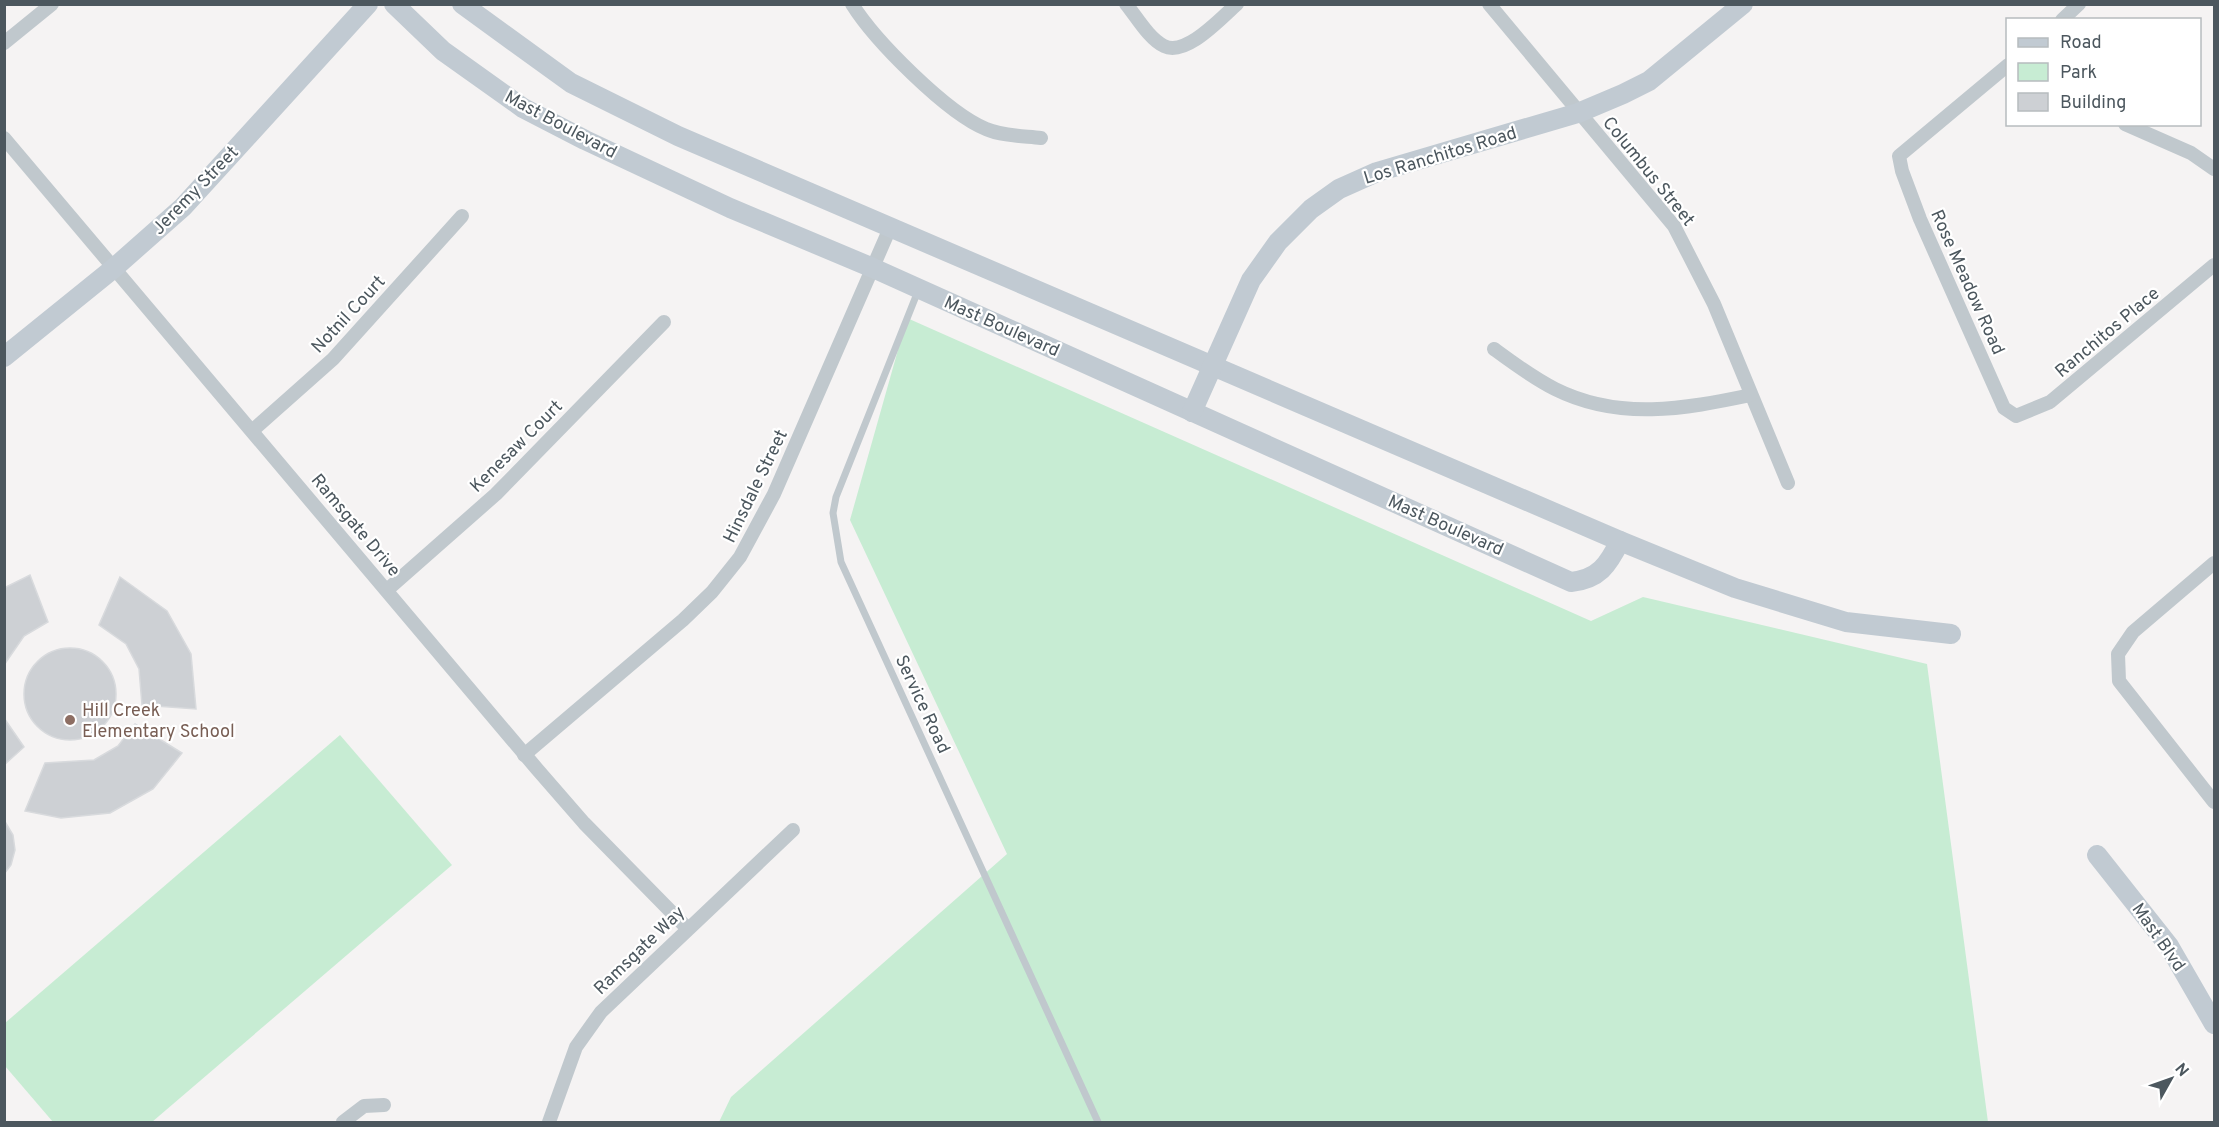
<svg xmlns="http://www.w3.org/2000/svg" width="2219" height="1127" font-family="Overpass,sans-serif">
  <rect width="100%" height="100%" fill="#f5f3f3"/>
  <g fill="#c7ecd3">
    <path d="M907,318L1591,621L1643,597L1927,664L1988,1122H719L731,1097L1007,854L850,520Z"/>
    <path d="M340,735L452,865L152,1122H53L5,1066V1023Z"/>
  </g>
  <g fill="#cdd0d4" stroke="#d8dadd" stroke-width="1.5">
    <path d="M30,575L48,622L24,636L4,665V588Z"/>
    <path d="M120,577L167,611L191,654L196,709L142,705L139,669L126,644L99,625Z"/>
    <circle cx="70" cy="694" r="46"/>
    <path d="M4,718L24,747L4,765Z"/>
    <path d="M135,724L182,753L153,789L110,813L61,818L25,811L45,763L94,760L118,746Z"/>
    <path d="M4,820L13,835L15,850L11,865L4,874Z"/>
  </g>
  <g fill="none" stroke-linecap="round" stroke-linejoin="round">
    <path stroke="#c0c8cd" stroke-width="7" d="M918,291L836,497L833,513L841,562L1098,1122"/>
    <g stroke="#c0c8cd" stroke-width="14">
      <path d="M852,4C875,41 947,113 986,129C1002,136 1024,136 1041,138"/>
      <path d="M1126,4C1136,16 1149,39 1164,46C1186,57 1221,18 1237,4"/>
      <path d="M1489,4L1674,226L1714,304L1788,483"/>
      <path d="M2062,20L2079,4"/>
      <path d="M4,43L52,4"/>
      <path d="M2008,65L1899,156L1902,171L1920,219L2004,408L2016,416L2050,402L2214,265"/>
      <path d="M2125,124L2191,153L2214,169"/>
      <path d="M4,138L537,769L584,823L687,928"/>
      <path d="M1494,349C1513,363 1533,378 1555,389C1619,421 1684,409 1751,395"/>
      <path d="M253,430L333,359L462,216"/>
      <path d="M2214,563L2133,632L2118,654L2119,681L2214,802"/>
      <path d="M387,590L496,494L664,322"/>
      <path d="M524,755L683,620L712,592L740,557L774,494L890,228"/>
      <path d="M343,1122L364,1106L384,1105"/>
      <path d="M549,1122L576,1047L601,1012L793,830"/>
    </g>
    <g stroke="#c1cad2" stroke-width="20">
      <path d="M394,4L443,51L523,108L585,140L730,208L873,268L1571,582C1599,579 1608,565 1620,541"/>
      <path d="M462,4L571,83L678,136L1620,541L1735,588L1846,622L1951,634"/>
      <path d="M4,357L114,268L183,207L368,4"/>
      <path d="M1192,412L1251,280L1278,242L1311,209L1339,189L1377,172L1578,113L1623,94L1649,81L1743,4"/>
      <path d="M2097,855L2169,946L2214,1024"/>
    </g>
  </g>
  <circle fill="#8d6e63" stroke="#fff" stroke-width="2" cx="70" cy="720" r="6"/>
  <g text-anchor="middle" stroke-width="4.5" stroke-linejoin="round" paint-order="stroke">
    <g font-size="18" fill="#4c575e" stroke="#fff">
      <text transform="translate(561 124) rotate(28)" y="6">Mast Boulevard</text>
      <text transform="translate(1440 155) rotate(-17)" y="6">Los Ranchitos Road</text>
      <text transform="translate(1649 171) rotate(51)" y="6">Columbus Street</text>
      <text transform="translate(195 190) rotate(-46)" y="6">Jeremy Street</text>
      <text transform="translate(1968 282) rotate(66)" y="6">Rose Meadow Road</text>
      <text transform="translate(348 314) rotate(-47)" y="6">Notnil Court</text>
      <text transform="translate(1002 326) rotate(24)" y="6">Mast Boulevard</text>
      <text transform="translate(2107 332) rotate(-40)" y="6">Ranchitos Place</text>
      <text transform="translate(516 446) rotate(-45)" y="6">Kenesaw Court</text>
      <text transform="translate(755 486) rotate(-64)" y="6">Hinsdale Street</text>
      <text transform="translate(356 525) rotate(50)" y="6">Ramsgate Drive</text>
      <text transform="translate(1446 525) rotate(24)" y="6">Mast Boulevard</text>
      <text transform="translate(923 704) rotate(65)" y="6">Service Road</text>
      <text transform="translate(2159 937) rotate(55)" y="6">Mast Blvd</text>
      <text transform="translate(639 950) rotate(-44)" y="6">Ramsgate Way</text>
    </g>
    <g font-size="18" fill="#785e54" stroke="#fff" text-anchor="start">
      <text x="82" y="716">Hill Creek<tspan x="82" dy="21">Elementary School</tspan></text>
    </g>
  </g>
  <rect width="2219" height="1127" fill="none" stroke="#4c575e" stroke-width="12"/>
  <rect x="2006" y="18" width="195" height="108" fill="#ffffff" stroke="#b7bcbf" stroke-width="1.5"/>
  <rect x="2018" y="38" width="30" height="9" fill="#c1cad2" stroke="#b7bcbf" stroke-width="1.5"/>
  <text x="2060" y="48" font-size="18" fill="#4c575e">Road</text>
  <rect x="2018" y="63" width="30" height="18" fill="#c7ecd3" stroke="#b7bcbf" stroke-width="1.5"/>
  <text x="2060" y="78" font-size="18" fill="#4c575e">Park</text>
  <rect x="2018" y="93" width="30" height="18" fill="#cdd0d4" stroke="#b7bcbf" stroke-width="1.5"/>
  <text x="2060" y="108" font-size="18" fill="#4c575e">Building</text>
  <g transform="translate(2171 1079) rotate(50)" stroke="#ffffff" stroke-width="4.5" paint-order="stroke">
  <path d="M0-4.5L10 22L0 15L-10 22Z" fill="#4c575e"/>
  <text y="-9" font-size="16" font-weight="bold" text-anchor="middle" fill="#4c575e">N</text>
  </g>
</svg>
